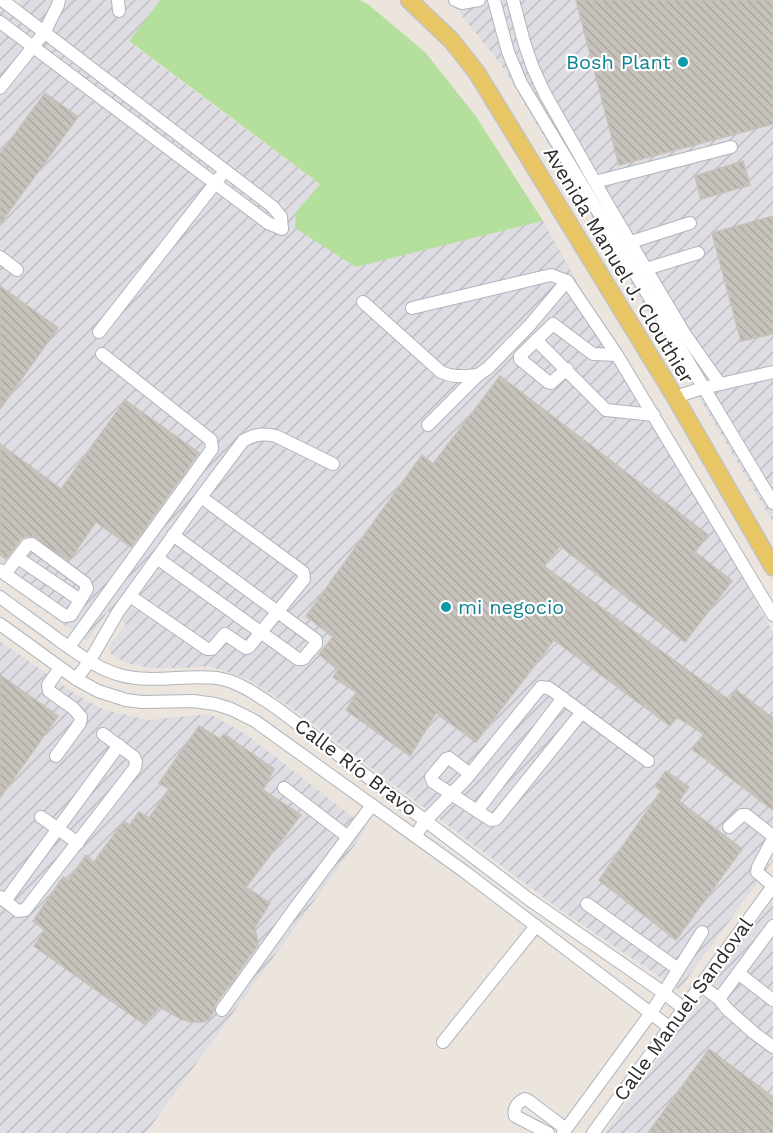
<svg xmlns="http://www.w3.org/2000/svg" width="773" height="1133" font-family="'Work Sans',sans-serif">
  <defs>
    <pattern id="industrial-furrows" width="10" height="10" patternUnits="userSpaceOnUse" patternTransform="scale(1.5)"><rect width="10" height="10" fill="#dfdde4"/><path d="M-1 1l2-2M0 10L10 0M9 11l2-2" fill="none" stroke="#c0bec4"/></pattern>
    <pattern id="building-back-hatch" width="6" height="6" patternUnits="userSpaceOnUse" patternTransform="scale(1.5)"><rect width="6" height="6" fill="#c7c3bc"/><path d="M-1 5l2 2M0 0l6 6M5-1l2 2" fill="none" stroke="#aba8a2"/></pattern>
  </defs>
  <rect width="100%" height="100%" fill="#ebe5dd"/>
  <g fill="url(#industrial-furrows)">
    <path d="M20,0H160L129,42L320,184L296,212L356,267L543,221L773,632V861L679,990L562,911L289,706L248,679L209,666L187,668H150L127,663L112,656L109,646L126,625L108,611L87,641L0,579V6L20,5Z"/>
    <path d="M446,0H773V522L502,66L456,8Z"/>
    <path d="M0,641L77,695L104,710L148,720L210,714L247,735L367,828L146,1133H0Z"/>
    <path d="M773,899V1133H605L698,1003Z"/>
  </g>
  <path fill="#b5df9d" d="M160,0H360L369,5L425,52L475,115L543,221L356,267L295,228L296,212L320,184L129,41Z"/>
  <g fill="url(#building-back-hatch)" stroke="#c7c1b7" stroke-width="1.5">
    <path d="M576,0H773V124L619,165Z"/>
    <path d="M45,93L78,117L0,224V154Z"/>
    <path d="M743,161L750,185L701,199L695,176Z"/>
    <path d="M773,216V334L741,341L712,233Z"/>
    <path d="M0,286L58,328L0,409Z"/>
    <path d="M500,376L708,535L695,552L732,581L685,642L560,546L544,566L729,700L736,690L773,718V810L692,749L704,734L677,717L670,726L554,640L476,742L436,713L410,756L346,710L357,693L333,677L338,670L319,654L333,637L306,616L422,455L433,464Z"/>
    <path d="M125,400L199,453L131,547L96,522L69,561L33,536L25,537L21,539L6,559L0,555V444L61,489Z"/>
    <path d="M0,675L58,716L0,798Z"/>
    <path d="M199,726L220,739L224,734L274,769L263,790L301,815L246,887L270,903L255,927L258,945L215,1005L214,1011L209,1019L203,1022H190L181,1019L160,1007L144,1024L34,946L45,930L33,921L63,877L68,881L86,855L94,862L124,821L130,825L139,812L149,818L169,789L159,783Z"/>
    <path d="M666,771L689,787L679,801L742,849L676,940L599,880L661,791L655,786Z"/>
    <path d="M709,1049L773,1097V1133H648Z"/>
  </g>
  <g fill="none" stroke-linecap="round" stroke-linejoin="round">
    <g stroke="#b0b4bd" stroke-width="14">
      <g id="minor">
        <path d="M118,0L119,11"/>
        <path d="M455,0L462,3L479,0"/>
        <path d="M494,0L508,52L521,83L773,503"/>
        <path d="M513,0L524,42L533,68L545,94L608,205L686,336L720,384"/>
        <path d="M0,22L268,223L282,229L281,217L273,207L2,0"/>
        <path d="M0,88L44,33L58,5L59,0"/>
        <path d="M595,182L731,147"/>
        <path d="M631,242L690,223"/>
        <path d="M0,257L17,270"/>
        <path d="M646,269L698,253"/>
        <path d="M363,302L441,372C454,378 464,376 478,375"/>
        <path d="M412,308L551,275L567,281L617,355L773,615"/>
        <path d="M99,332L220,177"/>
        <path d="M536,340L606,410L654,415"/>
        <path d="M567,369L551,383L548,382L520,359V356L553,324L593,354L617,355"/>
        <path d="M675,397L703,388L773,372"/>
        <path d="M428,425L478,375L488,368L529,326L567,281"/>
        <path d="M18,558L80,600"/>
        <path d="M157,558L298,659H303L316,644V640L173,535"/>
        <path d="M0,570L5,574L65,616L71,615L87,589L85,583L32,544L27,545L5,574"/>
        <path d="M130,596L207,649H212L225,634L246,648L249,647L304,579L303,572L201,497"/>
        <path d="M0,597C20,612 40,626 60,641C79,654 97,669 120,675C152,684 185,674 217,678C239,681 260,697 278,709L530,900L664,993L683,1008"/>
        <path d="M0,624L76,679L98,691L126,700L142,702L193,701L215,704L231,709L255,721L465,872L669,1027"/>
        <path d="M69,647L212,449L211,440L102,354"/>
        <path d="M76,679L89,662L118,612L201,497L243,441C255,434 263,433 276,436L333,464"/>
        <path d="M56,756L80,723L81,717L73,708L49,691L48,685L60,668"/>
        <path d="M470,774L449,758L446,759L431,777L433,782L491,820L496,819L582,712"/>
        <path d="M284,788L348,837L372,805"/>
        <path d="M477,811L563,698"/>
        <path d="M41,817L78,843"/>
        <path d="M729,827L742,815H746L773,836"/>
        <path d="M415,836L426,820L466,779L541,687L549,688L648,761"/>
        <path d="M773,886L757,872L758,867L773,839"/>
        <path d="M0,897L18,911L25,910L135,768L136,762L134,757L103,734"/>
        <path d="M5,901L119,745"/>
        <path d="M587,904L678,969"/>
        <path d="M738,973L773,1000"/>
        <path d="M701,985L719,999L727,1009L754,1033L773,1047"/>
        <path d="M719,999L773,926"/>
        <path d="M222,1010L295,908L348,837"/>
        <path d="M443,1042L536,926"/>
        <path d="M548,1133L515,1116C513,1108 518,1102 525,1099L529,1101L566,1129"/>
        <path d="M563,1133L651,1013L702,932"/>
        <path d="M593,1133L773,886"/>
      </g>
    </g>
    <g stroke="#c3c3c3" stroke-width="19">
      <path id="major" d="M409,0L452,41L477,73L675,397L773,567"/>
    </g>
    <use href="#minor" stroke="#fff" stroke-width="12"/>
    <use href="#major" stroke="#e8c665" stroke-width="16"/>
  </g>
  <g fill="#0f9aa8" stroke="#fff" stroke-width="2">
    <circle cx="683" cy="62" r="6"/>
    <circle cx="446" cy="607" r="6"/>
  </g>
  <g text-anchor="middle" stroke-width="4.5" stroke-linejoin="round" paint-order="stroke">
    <g font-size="20" fill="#0d838f" stroke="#fff" text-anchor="end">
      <text x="671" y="69">Bosh Plant</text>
      <text x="458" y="614" text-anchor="start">mi negocio</text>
    </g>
    <g font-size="20" fill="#2a2a2a" stroke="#fff">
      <text transform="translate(619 265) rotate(59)" y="7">Avenida Manuel J. Clouthier</text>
      <text transform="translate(356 767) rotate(37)" y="7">Calle Río Bravo</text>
      <text transform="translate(683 1009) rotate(-54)" y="7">Calle Manuel Sandoval</text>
    </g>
  </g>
</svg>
